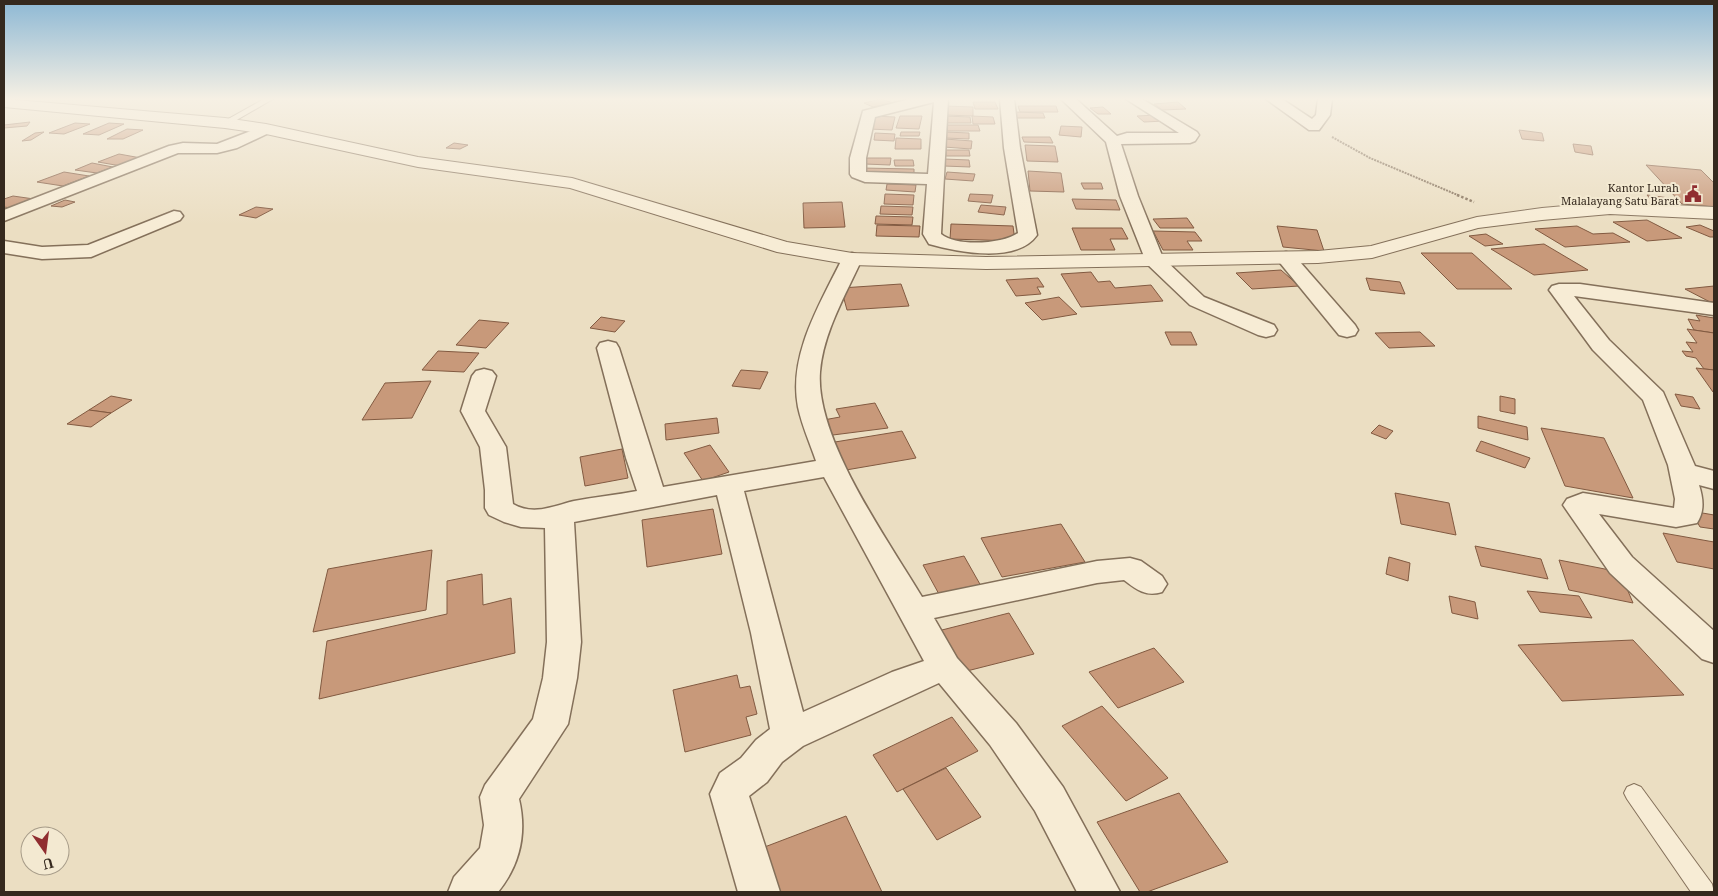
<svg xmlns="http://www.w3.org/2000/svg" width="1718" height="896" font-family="'Noto Serif',serif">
  <rect width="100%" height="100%" fill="#ebdec2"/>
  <g fill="#c8997a" stroke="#825a41">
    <path d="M881,99L893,103L873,107L864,103Z"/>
    <path d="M973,102H995L998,109H975Z"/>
    <path d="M1178,102L1186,109L1162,110L1154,104Z"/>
    <path d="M946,106L973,107V116L945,115Z"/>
    <path d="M1018,106H1056L1058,112H1020Z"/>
    <path d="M1103,107L1111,114H1098L1090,108Z"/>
    <path d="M1015,112L1043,113L1045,118H1017Z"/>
    <path d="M1157,115L1165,121L1144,122L1137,116Z"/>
    <path d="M872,116L895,117L892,130L869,129Z"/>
    <path d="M900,116H922L919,129L896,128Z"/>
    <path d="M944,116L970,117L971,123H944Z"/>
    <path d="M972,116L993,117L995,124H973Z"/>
    <path d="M30,122L27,126L4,128V125Z"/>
    <path d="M75,123L90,124L64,134L49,133Z"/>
    <path d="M109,123L124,124L99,135L83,134Z"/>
    <path d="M946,125H978L980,131H947Z"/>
    <path d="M1061,126L1082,127L1081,137L1059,135Z"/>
    <path d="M127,129L143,130L123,139H107Z"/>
    <path d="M1519,130L1542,133L1544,141L1522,139Z"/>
    <path d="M44,132L31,140L22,141L35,133Z"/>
    <path d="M901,132H920L919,136H900Z"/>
    <path d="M945,132L969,133V139L945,138Z"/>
    <path d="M875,133L895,134L894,141L874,140Z"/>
    <path d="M1022,137H1050L1053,143L1024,142Z"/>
    <path d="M896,138L921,139V149H895Z"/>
    <path d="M945,139L972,141L971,149L944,147Z"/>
    <path d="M454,143L468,145L460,149L446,148Z"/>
    <path d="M1573,144L1591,146L1593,155L1575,152Z"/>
    <path d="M1025,145L1055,146L1058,162L1027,161Z"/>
    <path d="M946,150H969L970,156H946Z"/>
    <path d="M119,154L141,158L121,166L98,162Z"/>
    <path d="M867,158H891L890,165L865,164Z"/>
    <path d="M944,159L969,160L970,167L944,166Z"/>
    <path d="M894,160H913L914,166H895Z"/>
    <path d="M92,163L113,167L97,173L75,170Z"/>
    <path d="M1646,165L1701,170L1714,183V207L1682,204Z"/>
    <path d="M862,168L914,169V177L861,176Z"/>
    <path d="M1028,171L1061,173L1064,192L1030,191Z"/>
    <path d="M64,172L89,176L63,186L37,182Z"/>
    <path d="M947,172L975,174L973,181L945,179Z"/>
    <path d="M1081,183H1101L1103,189H1084Z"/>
    <path d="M887,184L916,185L915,192L886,190Z"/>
    <path d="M885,194L914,195L913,205L884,204Z"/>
    <path d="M970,194L993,195L991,203L968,201Z"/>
    <path d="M1647,195L1669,198L1674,203L1652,201Z"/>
    <path d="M13,196L34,199L11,208L4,207V199Z"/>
    <path d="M1072,199L1116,200L1120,210L1076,209Z"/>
    <path d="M65,200L75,202L62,207L51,206Z"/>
    <path d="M842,202L845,227L804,228L803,203Z"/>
    <path d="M981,205L1006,207L1004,215L978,212Z"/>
    <path d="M881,206L913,207L912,215L880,214Z"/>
    <path d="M256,207L273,209L256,218L239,215Z"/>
    <path d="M876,216L913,217L912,225L875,224Z"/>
    <path d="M1187,218L1194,228H1160L1153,219Z"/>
    <path d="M1647,220L1682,238L1647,241L1613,222Z"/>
    <path d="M951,224L1013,226L1015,241L950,239Z"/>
    <path d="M877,225L920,226L919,237L876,236Z"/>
    <path d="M1700,225L1714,231V237H1710L1686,227Z"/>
    <path d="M1277,226L1317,230L1324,251L1283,247Z"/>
    <path d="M1577,226L1593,234L1613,233L1630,242L1565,247L1535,229Z"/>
    <path d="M1072,228H1122L1128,239H1110L1115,250H1081Z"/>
    <path d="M1153,231L1195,232L1202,241H1187L1193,250H1163Z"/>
    <path d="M1486,234L1503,244L1485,246L1469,236Z"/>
    <path d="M1544,244L1588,270L1534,275L1491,249Z"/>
    <path d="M1421,253H1472L1512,289H1457Z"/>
    <path d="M1281,270L1299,286L1252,289L1236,273Z"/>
    <path d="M1091,272L1098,282L1110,281L1115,288L1151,285L1163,301L1081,307L1061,274Z"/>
    <path d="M1038,278L1044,287H1037L1041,294L1016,296L1006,280Z"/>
    <path d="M1366,278L1400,282L1405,294L1370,290Z"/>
    <path d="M901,284L909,306L847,310L841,288Z"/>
    <path d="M1714,286V302H1710L1685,289Z"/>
    <path d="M1059,297L1077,314L1042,320L1025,303Z"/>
    <path d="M1696,315L1714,318V333L1694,330L1688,319L1700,321Z"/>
    <path d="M601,317L625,321L615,332L590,328Z"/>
    <path d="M479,320L509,323L486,348L456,345Z"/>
    <path d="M1687,329L1714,333V370L1704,369L1696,358L1686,356L1682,351L1693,352L1686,342L1697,343Z"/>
    <path d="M1165,332H1191L1197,345H1171Z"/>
    <path d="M1420,332L1435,346L1389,348L1375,333Z"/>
    <path d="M438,351L479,353L464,372L422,370Z"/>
    <path d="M1696,368L1714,370V392H1713Z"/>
    <path d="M741,370L768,372L760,389L732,386Z"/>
    <path d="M431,381L412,418L362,420L385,383Z"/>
    <path d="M1675,394L1693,397L1700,409L1681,406Z"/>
    <path d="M111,396L132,400L111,413L89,410Z"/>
    <path d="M1500,396L1515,399V414L1500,411Z"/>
    <path d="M875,403L888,428L825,436L818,421L840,417L836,409Z"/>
    <path d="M89,410L111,413L91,427L67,424Z"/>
    <path d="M1478,416L1527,427L1528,440L1478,428Z"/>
    <path d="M717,418L719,433L666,440L665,424Z"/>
    <path d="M1379,425L1393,431L1386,439L1371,433Z"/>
    <path d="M1541,428L1604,438L1633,498L1565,486Z"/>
    <path d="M902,431L916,458L846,470L835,442Z"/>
    <path d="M1481,441L1530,458L1525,468L1476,451Z"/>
    <path d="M710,445L729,472L703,481L684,453Z"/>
    <path d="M622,449L628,478L585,486L580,457Z"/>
    <path d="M1395,493L1449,503L1456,535L1401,524Z"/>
    <path d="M713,509L722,554L647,567L642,520Z"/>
    <path d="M1691,511L1714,515V529L1700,527Z"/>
    <path d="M1061,524L1085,562L1002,577L981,538Z"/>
    <path d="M1663,533L1714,542V569L1677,562Z"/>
    <path d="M1475,546L1541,559L1548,579L1481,566Z"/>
    <path d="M432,550L426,610L313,632L328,569Z"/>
    <path d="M964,556L981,586L940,596L923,565Z"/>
    <path d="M1389,557L1410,563L1408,581L1386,574Z"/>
    <path d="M1559,560L1620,572L1633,603L1569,590Z"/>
    <path d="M482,574L483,605L511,598L515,653L319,699L327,641L447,614V581Z"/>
    <path d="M1527,591L1579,596L1592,618L1540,612Z"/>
    <path d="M1449,596L1475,602L1478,619L1452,613Z"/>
    <path d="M1009,613L1034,654L959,673L938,631Z"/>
    <path d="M1633,640L1684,695L1562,701L1518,645Z"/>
    <path d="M1154,648L1184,682L1118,708L1089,672Z"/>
    <path d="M737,675L740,688L750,686L757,714L746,717L751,735L685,752L673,690Z"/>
    <path d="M1102,706L1168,778L1126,801L1062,726Z"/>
    <path d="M952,717L978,751L897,792L873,755Z"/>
    <path d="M946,768L981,817L937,840L903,789Z"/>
    <path d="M1179,793L1228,862L1147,892H1140L1097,822Z"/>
    <path d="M846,816L882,892H779L762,848Z"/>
  </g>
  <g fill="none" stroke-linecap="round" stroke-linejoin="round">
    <g stroke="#84705a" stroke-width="2">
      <g id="service">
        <path d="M264,99H273L228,125L221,123Z"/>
        <path d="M1634,784L1641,787L1712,884L1714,892H1691L1627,799L1624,793L1627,787Z"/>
      </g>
    </g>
    <g stroke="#84705a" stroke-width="3">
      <g id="minor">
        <path d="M910,99H948L941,234C956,247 1003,244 1018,233L1004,148L1000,99H1014L1020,148L1037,235C1017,264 957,252 929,244L923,234L927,184L865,182L852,177L850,174V158L863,111ZM934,102L928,174L866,172V158L875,117Z"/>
        <path d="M1061,99H1076L1117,136L1127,133H1179L1126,99H1142L1197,132L1199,135L1195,141L1190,143L1121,144L1138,196L1163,258L1204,297L1274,325L1277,330L1274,335L1266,337L1258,335L1190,305L1147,264L1120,196L1106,142Z"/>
        <path d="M1266,99H1282L1312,119L1316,115L1318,99H1332L1330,115L1319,130H1309Z"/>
        <path d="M266,125L273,129L271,132L237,148L217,153H178L4,221V210L169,146L183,143L217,144Z"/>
        <path d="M174,211L180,212L183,216L180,220L91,257L42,259L4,253V241L42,247L88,245Z"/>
        <path d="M1286,252L1293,254L1355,325L1358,330L1355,335L1347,337L1339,335L1276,258L1279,254Z"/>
        <path d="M852,253L859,255L862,259C846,294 823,333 820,372C815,439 888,540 922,597L1097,561L1130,558L1141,561L1162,576L1167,584L1162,592C1146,597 1137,590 1124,580L1097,583L934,618L957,658L1016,723L1063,787L1120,892H1077L1035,811L990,745L939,683L803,746L782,762L767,782L749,796L780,892H738L710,794L720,773L741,758L756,740L770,729L751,633L717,495L574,522L581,642L577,678L568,724L519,799C527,833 520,865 498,892H448L454,877L480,848L484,825L480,797L485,785L533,719L543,678L547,642L545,528L521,527L504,522L489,515L485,508V490L480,447L461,411L472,376L476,371L484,369L492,371L496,376L485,411L506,447L513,504C534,516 553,506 574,501C595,497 616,495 637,491L626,458L597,348L600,343L608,341L616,343L619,348L663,487L816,461C810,443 802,426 798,407C788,355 820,304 842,259L845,255ZM824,477L924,661L892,672L803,712L744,491Z"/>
        <path d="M1559,284H1580L1714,303V315L1574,296L1609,340L1663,392L1695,466L1714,471V489L1699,485C1703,498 1705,511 1697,523L1676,527L1599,514L1632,557L1714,631V663L1702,659L1610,573L1563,505L1567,499L1583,493L1674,508L1675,499L1668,465L1643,400L1593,350L1552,294L1549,290L1552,286Z"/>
      </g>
    </g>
    <g stroke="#84705a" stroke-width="2">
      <path id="tertiary" d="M4,99L225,118L266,124L418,157L572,178L787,242L852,253L986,257L1318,251L1371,246L1477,217L1542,208L1610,202L1714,207V219L1610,214L1542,220L1478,228L1372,258L1318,263L986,269L852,265L777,252L570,188L418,167L266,134L225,128L4,107Z"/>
    </g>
    <path stroke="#84705a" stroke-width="2" stroke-dasharray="2 1" stroke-linecap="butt" d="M1332,137L1370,158L1460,196"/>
    <path stroke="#84705a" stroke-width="2.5" stroke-dasharray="2.5 2" stroke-linecap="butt" d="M1457,195L1474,202"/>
    <use href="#service" fill="#f7ecd5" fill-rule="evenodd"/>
    <use href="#minor" fill="#f7ecd5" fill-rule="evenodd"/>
    <use href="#tertiary" fill="#f7ecd5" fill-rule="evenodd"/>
  </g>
  <linearGradient id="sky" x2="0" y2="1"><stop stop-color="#8db8d4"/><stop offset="0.44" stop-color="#f6f0e4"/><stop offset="1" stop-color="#f6f0e4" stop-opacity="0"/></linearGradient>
  <rect width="1718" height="225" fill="url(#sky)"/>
  <defs>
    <g id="civic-bare" transform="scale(1.35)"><path d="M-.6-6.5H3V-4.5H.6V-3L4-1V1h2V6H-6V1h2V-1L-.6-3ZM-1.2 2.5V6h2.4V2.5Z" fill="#902d30" stroke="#f3e9d1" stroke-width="2.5" paint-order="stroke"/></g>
  </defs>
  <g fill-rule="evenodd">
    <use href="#civic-bare" x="1693" y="194"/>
  </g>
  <g text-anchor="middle" stroke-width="4" stroke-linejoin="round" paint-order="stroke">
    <g font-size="11" fill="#35291e" stroke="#f3e9d1" text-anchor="end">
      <text x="1679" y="192">Kantor Lurah<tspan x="1679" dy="13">Malalayang Satu Barat</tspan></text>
    </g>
  </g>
  <rect width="1718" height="896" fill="none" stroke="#35291e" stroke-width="10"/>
  <g transform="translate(45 851) rotate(166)"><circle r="24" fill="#f3e9d1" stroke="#a79c89"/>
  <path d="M0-4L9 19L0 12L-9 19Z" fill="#902d30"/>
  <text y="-8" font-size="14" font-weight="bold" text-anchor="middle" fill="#35291e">U</text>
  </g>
</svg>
